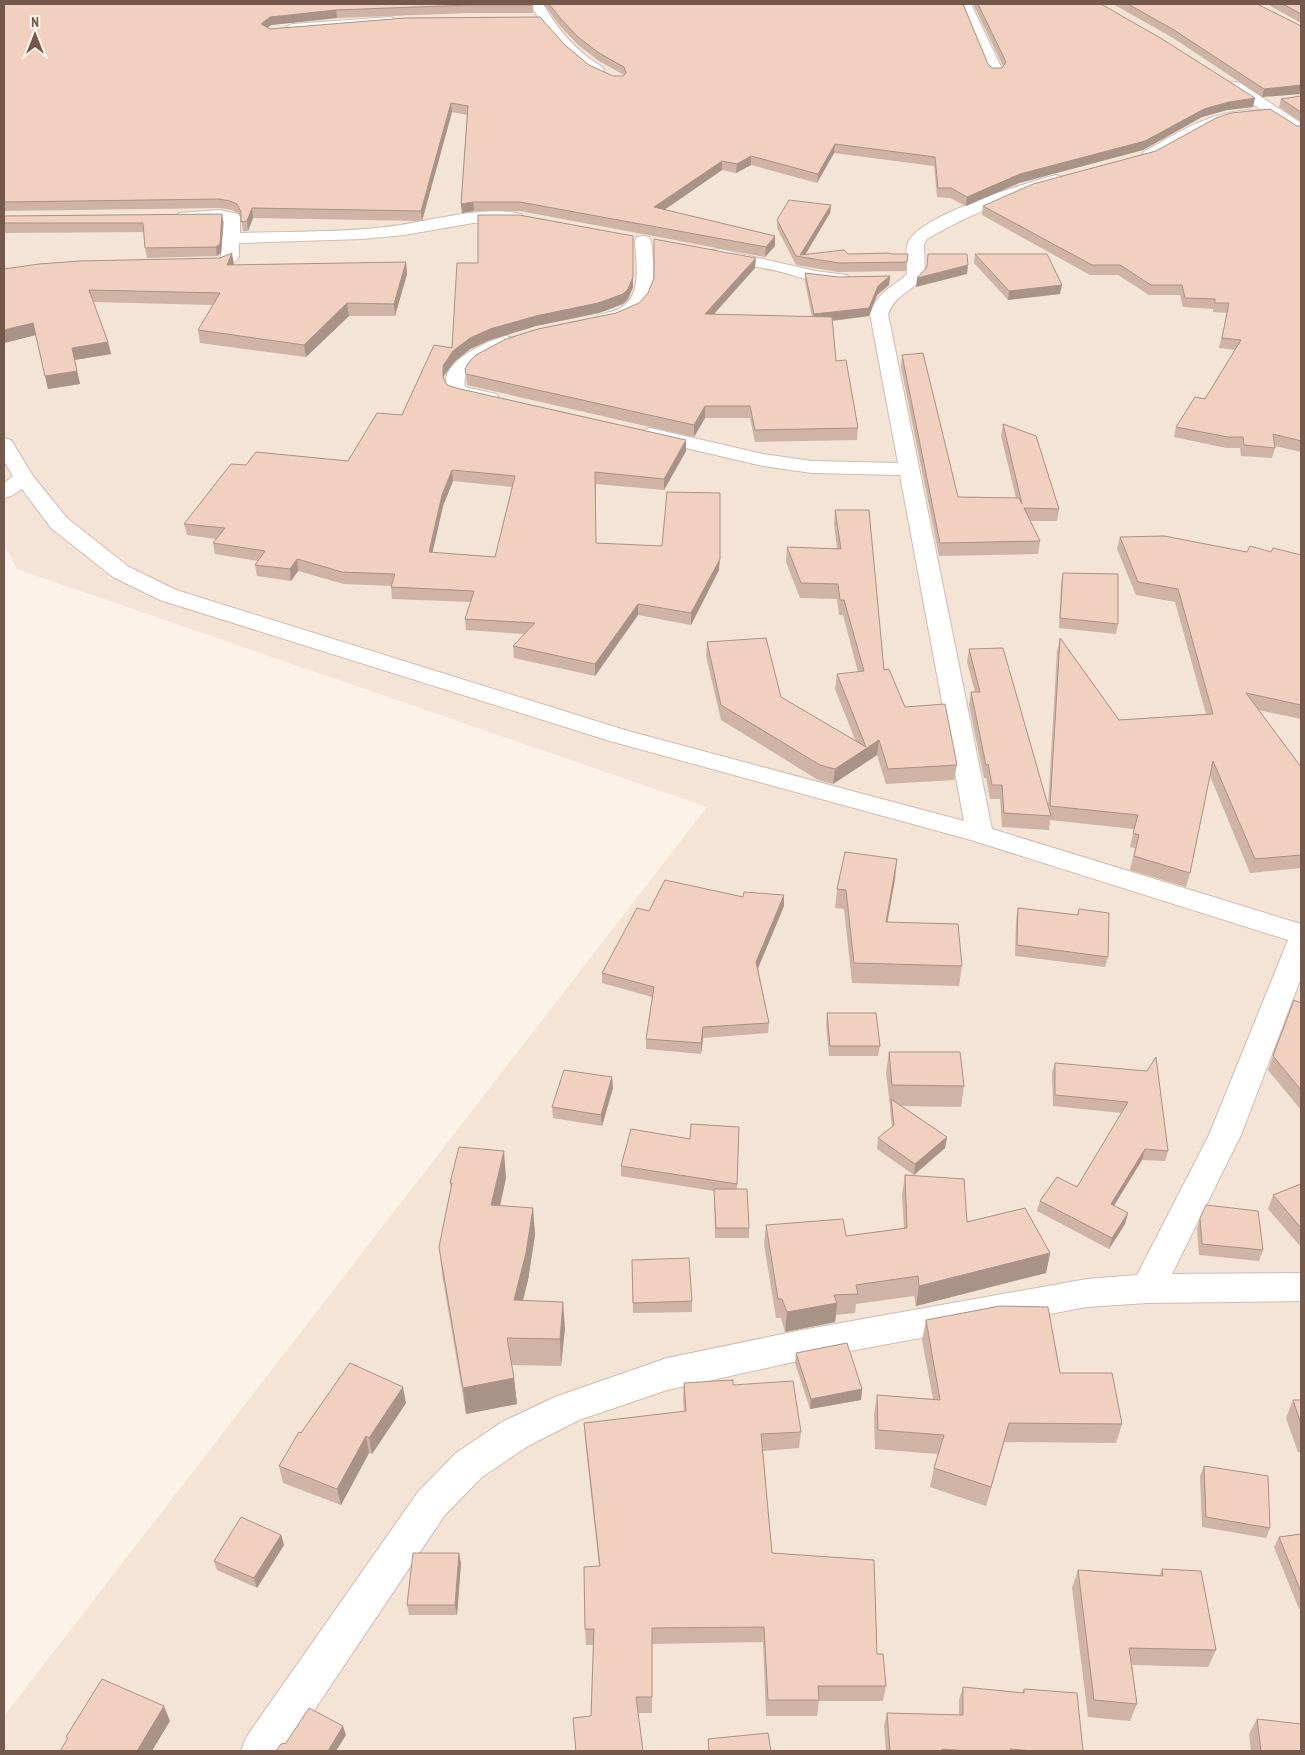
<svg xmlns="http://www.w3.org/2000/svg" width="1305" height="1755" font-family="'PT Sans Narrow',sans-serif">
  <rect width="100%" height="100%" fill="#fcf2e8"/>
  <path fill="#f3e4d6" d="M4,4H1301V1751H4V1716L707,807L17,569L4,544Z"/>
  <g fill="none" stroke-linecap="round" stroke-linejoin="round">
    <g stroke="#d0bcb0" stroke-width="2">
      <g id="minor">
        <path d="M531,4H543C558,30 576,51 602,67L604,70L602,73C578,79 539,23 531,4Z"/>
        <path d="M959,4H971L1003,71L1001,74H991L989,71Z"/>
        <path d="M391,17L398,21L396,24L292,32L285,28L292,24Z"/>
        <path d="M1235,82L1240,83L1301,123V134L1296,133L1230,89L1228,86L1230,83Z"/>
        <path d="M1248,110L1253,111L1255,114L1253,117L1229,120L1213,125L1155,157H1145L1142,154L1145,151C1181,131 1206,114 1248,110Z"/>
        <path d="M1056,175L1062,177L1064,180L1062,183C1014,196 970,214 927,239L924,244L925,275C913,292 896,293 888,314L992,829L1301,924V978L1241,1135L1172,1274L1301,1273V1301L1147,1303L1087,1307L802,1360L667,1390L579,1420L528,1446L482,1477L444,1516L287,1751H241L247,1736L418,1492L456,1453L502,1422L555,1397L667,1358L802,1330L1087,1279L1137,1275L1209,1135L1288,940L971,840L610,741L160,600L113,577L51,528L22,489L11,496L4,498V483L13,476L4,461V438L11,440L33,476L67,518L129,567L176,590L628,731L964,821L900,475L812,473L763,466L643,438L640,434L643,430L650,428L763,454L812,461L898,463L870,314C878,291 891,289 907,274C907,265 905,251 908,243C919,215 1026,183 1056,175Z"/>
        <path d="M220,210L238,214L240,217V233C288,231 337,233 385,227C424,223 483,204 521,214L523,217L521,220L515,222L473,223L404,235L362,239L239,243V257L236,261L230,262L224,261L221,257L224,221H185L179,219L177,216L179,213Z"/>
        <path d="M643,236L649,237C653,244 652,253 653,260C655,292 651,312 618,321C610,323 604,326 596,324L593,320C597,314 607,313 614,311C644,300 636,266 635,241L637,237Z"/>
        <path d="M719,249L815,271L847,275L850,279L847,283C826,288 802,277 782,272C759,267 736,263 713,258L710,254L713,250Z"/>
        <path d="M506,336L513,338L515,342L513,346C497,352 459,366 465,387L496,394L499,398L496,402L489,404L450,395C430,366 484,342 506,336Z"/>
      </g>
    </g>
    <use href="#minor" fill="#fff" fill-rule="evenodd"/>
  </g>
  <g fill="#cfb3a5" fill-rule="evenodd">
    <path d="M4,4L533,5V13H469L337,18L271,25L268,27L270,29L565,45L589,65L613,76H623L624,75L599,61L578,45L560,26L544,4H963L988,64L992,68H1002L1003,66L973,4H1101L1253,107L1227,110L1202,117L1143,150L1019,183L966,206L950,198L937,197L934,166L834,153L817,183L751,165L736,173L722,170L664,210L775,246L765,257L520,211H474L462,213L461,204L467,115L452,112L422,221L253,218L248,231H243L241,219L239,214L232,210L220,208L4,211Z"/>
    <path d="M1113,4H1257L1301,26L1262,97L1173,38Z"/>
    <path d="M1267,4H1301V23Z"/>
    <path d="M1301,96V122L1279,107L1281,99Z"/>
    <path d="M1297,126H1301V452L1275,446V448L1272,458L1241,456L1240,448H1226L1174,437L1176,427L1205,399L1235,350L1219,348L1227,313L1213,312V309L1183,307L1180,295H1149L1118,275H1090L982,215L983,206Z"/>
    <path d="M831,205L830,213L805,254H908L906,271L838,272L796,265L777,228V220Z"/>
    <path d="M222,214L223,223L221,253L217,256L147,258L145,248L144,232L4,233V216Z"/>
    <path d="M975,254L1060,294L1008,300L974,263Z"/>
    <path d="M406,262L407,274L395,316H349L306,357L200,343L198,330L213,305L93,302L108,342L111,354L75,360L80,384L48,389L36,335L4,343V269L234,265Z"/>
    <path d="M755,268L714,314L812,317L805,282V273L839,277L890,276L889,285L877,295L869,316L832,321L836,361L858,428L857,440L755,442L750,418H705L694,437L467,385L465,369L616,313Z"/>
    <path d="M633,287L628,299L623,304L599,313L536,326L490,340L470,349L454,362L443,377L447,385L456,388L686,440V451L664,490L596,484V543L719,570L691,625L638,615L595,676L514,658L513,646L524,634L466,630L465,619L471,602L392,599L391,586L344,584L298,571L291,581L257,576L255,565L258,561L215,554L213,543L216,539L187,535L184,524L246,465L348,461L402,415L452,348ZM453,481L512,487L495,557L432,553L443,506Z"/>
    <path d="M902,355L958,497L1016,498L1001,436L1003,424L1059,509L1057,521H1030L1040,541L1038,554L939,556L901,367Z"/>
    <path d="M835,510L884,670L905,707L957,765L954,780L886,784L877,755L833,784L818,780L721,720L706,656L707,642L781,697L856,742L835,689L837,674L858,672L843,615H839L837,599L800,598L786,562L787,547L837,549L834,524Z"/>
    <path d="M1120,537L1247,552H1271L1301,555V719L1258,710L1301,767V868L1250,873L1210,776L1190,873L1186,887L1130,870L1135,848L1130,847L1134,829L1050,820L1049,830L1002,827L1000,799H990L986,778H984L969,705L971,692H975L967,662L969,649L1048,807L1057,651L1060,638L1119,720L1206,714L1175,602L1136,595L1117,549Z"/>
    <path d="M1063,573L1118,624L1116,634L1059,628L1061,583Z"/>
    <path d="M895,879L887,922L962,966L959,986L852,983L844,909L835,908L837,889Z"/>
    <path d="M784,895V906L758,968L769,1023L768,1033L703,1038L701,1054L646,1049V1039L652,997L602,983V973L649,911L743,897Z"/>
    <path d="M1018,908L1077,915L1079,909L1108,957L1105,967L1015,956L1016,919Z"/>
    <path d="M1301,1003V1110L1268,1070L1273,1056Z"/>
    <path d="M827,1013L880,1046L878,1056H829L826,1024Z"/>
    <path d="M889,1052L964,1086L961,1107L902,1106L947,1137L945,1148L914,1175L877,1149L878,1138L892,1127L890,1109V1106L886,1073Z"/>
    <path d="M1055,1063L1147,1071L1168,1151L1165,1161L1142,1160L1114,1206L1128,1213L1125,1224L1109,1249L1037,1211L1040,1201L1077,1187L1122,1113L1053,1106L1052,1073Z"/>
    <path d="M612,1077L613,1088L602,1126L553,1118L552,1107Z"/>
    <path d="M739,1127L737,1189L749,1228V1238H715L714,1191L621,1176V1166L690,1139Z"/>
    <path d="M905,1175L967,1222L1050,1253L1046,1273L916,1306L914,1296L856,1304L855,1313L836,1315L835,1322L785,1332L781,1318H776L764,1244L766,1225L846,1236L904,1228L902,1195Z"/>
    <path d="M506,1178L500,1206L533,1208L535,1235L528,1280L523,1301L565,1328L561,1366L512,1365L514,1378L517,1404L466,1414L442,1274L439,1247L451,1189L450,1183Z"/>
    <path d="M1301,1184V1247L1268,1209L1273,1195Z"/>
    <path d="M1200,1218L1263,1250L1259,1261L1199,1255L1197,1229Z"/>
    <path d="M632,1260L692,1301V1312L633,1313Z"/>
    <path d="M926,1320L1060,1373L1122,1424L1116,1443L1004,1442L986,1506L930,1487L934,1468L938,1454L875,1449L874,1415L877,1395L933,1399L922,1340Z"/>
    <path d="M796,1353L862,1389L861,1400L810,1409L795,1363Z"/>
    <path d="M684,1383L733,1385L801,1432L799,1448L763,1451L772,1553L877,1654L886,1686L883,1701H819L817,1716H766L763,1642L652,1644V1713H638L643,1751H576L573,1718L591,1716L593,1645H586L585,1629L599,1566L585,1440L584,1423L684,1412L683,1400Z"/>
    <path d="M1293,1400H1301V1452H1298L1286,1418Z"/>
    <path d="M406,1403L372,1454L369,1453L341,1505L283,1483L279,1466L301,1433Z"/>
    <path d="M1204,1466L1270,1528L1266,1538L1202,1527L1200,1476Z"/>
    <path d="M1301,1534V1609H1299L1274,1547L1279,1537Z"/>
    <path d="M281,1535L284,1545L257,1588L217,1570L214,1561Z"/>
    <path d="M461,1563L457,1615H409L407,1605Z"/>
    <path d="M1162,1569L1216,1650L1208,1667L1132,1665L1137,1704L1130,1721L1088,1717L1072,1588L1078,1570L1160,1575Z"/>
    <path d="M963,1687L1022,1693L1024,1689L1083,1751H886L884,1726L887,1713L959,1715V1700Z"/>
    <path d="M1257,1719L1301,1751H1251L1249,1734Z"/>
  </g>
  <g fill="#a99286">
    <path d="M336,10L337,18L271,25L262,32L261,24L270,17Z"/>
    <path d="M1301,85V94L1262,97L1264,89Z"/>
    <path d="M1255,98L1253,107L1227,110L1202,117L1143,150L1019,183L966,206L967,197L1020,174L1204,109L1229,102Z"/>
    <path d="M451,103L452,112L422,221L421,211Z"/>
    <path d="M835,144L834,153L817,183L818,174Z"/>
    <path d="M751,156V165L736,173L737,164Z"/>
    <path d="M722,161V170L654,217V207Z"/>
    <path d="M473,202L474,211L462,213L461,204Z"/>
    <path d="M831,205L830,213L804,257L800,255Z"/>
    <path d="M252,208L253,218L248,231L247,221Z"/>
    <path d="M222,214L223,223L221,253L217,256L216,247Z"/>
    <path d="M633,236V287L628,299L623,304L599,313L536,326L490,340L470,349L454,362L443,377V366L453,351L470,338L490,329Z"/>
    <path d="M775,236V246L765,257L766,247Z"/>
    <path d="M232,253L234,265H227Z"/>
    <path d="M756,258L755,268L704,325L705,314Z"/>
    <path d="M406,262L407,274L395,316L394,304Z"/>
    <path d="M968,265L967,274L916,287L917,278Z"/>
    <path d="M890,276L889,285L877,295L869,316L813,323L814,314L878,286Z"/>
    <path d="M1062,285L1060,294L1008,300L1009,291Z"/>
    <path d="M347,303L349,316L306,357L304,345Z"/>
    <path d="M33,323L36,335L4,343V330Z"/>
    <path d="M108,342L111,354L74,360L72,348Z"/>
    <path d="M77,371L80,384L48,389L45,376Z"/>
    <path d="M705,406V418L694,437V425Z"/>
    <path d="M686,440V451L664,490V479Z"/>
    <path d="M452,470L453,481L443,506L430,564L429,552L442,495Z"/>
    <path d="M297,559L298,571L291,581L290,569Z"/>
    <path d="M720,559L719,570L691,625V613Z"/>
    <path d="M638,604V615L595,676V664Z"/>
    <path d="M879,740L877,755L833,784L835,769Z"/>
    <path d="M897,859L895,879L884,942L886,922Z"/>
    <path d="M784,895V906L756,973V962Z"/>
    <path d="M703,1027V1038L701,1054V1043Z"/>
    <path d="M612,1077L613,1088L602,1126L601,1115Z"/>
    <path d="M947,1137L945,1148L914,1175L915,1164Z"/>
    <path d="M1145,1149L1142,1160L1108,1215L1111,1204Z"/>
    <path d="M504,1151L506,1178L494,1232L491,1205Z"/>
    <path d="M533,1208L535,1235L528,1280L516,1327L514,1300Z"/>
    <path d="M1128,1213L1125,1224L1109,1249L1112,1238Z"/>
    <path d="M1050,1253L1046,1273L916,1306L919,1286Z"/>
    <path d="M563,1302L565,1328L561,1366L560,1339Z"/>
    <path d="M837,1303L835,1322L785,1332L787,1312Z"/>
    <path d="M514,1378L517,1404L466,1414L463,1388Z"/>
    <path d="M403,1387L406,1403L372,1454L369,1438Z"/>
    <path d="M862,1389L861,1400L810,1409L811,1399Z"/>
    <path d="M1009,1423L1004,1442L986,1506L991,1487Z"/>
    <path d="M366,1436L369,1453L341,1505L337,1489Z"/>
    <path d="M281,1535L284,1545L257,1588L254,1578Z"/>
    <path d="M459,1553L461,1563L457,1615L455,1605Z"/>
    <path d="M164,1706L170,1721L152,1751H137Z"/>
    <path d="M343,1726L346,1735L336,1751H328Z"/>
  </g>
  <g fill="#f1d0c0" stroke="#a99286" fill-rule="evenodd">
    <path d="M4,4H532L533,5H469L336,10L270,17L261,24L270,29L405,18L540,17L565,45L589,65L613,76H623L626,73L624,67L599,53L578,37L560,18L549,4H963L988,64L992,68H1002L1006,62L978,4H1101L1162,39L1255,98L1229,102L1204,109L1145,141L1020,174L967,197L951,188H938L935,157L835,144L818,174L751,156L737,164L722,161L654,207L775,236L766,247L520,202H473L461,204L468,106L451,103L421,211L252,208L247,221L241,222V212L237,204L230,201L219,199L4,202Z"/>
    <path d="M1128,4H1257L1301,26V85L1264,89L1174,30Z"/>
    <path d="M1283,4H1301V14Z"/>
    <path d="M1301,96V112L1281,99Z"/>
    <path d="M1270,109L1297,126H1301V441L1273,434L1275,448L1244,445L1243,437H1228L1176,427L1195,397L1205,399L1241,340L1222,338L1229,303H1215V299L1185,298L1182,285H1151L1120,265H1092L983,206L1033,184L1156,151L1216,118L1231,113Z"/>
    <path d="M789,200L831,205L800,255L844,250L848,254L890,253L891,254H908L907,262L839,263L796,256L777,220Z"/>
    <path d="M222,214L220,244L216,247L145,248L143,223H4V216Z"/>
    <path d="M478,215H519L633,236V277L628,289L623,294L598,303L536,316L490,329L470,338L453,351L443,366V377L447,385L456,388L686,440L664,479L595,472L596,543L662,546L667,492L720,493V559L691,613L638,604L595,664L513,646L535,623L465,619L474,591L391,587L395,574L342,572L297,559L290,569L255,565L265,551L213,543L225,528L184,524L231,464L246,465L256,452L348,461L377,413L402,415L434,345L452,348L457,263H478ZM452,470L515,476L495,557L429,552L442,495Z"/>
    <path d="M654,239L756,258L705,314L832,317L836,361L846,360L858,428L755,430L750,406H705L694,425L466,374L465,369L469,362L476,355L506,339L538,329L616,313L639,303L648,293L654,278Z"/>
    <path d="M232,253L227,265L406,262L394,304L347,303L304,345L198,330L220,293L89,290L108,342L72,348L77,371L45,376L33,323L4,330V269L39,264L80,261L220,258Z"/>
    <path d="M928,254H967L968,265L917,278L927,267Z"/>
    <path d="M975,254H1047L1062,285L1009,291Z"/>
    <path d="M805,273L839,277L890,276L878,286L869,308L814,314Z"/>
    <path d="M923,353L958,497L1019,498L1022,504L1003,424L1036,436L1059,509L1024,508L1040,541L940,543L902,355Z"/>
    <path d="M835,510H869L884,670L889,669L905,707L945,704L957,765L888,769L879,740L835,769L820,765L721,705L707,642L766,638L781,697L866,747L837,674L864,671L844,600H840L838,584L801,583L787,547L841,549Z"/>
    <path d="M1164,536L1247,552L1250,546L1271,552L1273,548L1301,555V705L1246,693L1301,767V855L1255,859L1213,761L1190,873L1134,856L1139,835L1133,833L1138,815L1050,806L1060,638L1119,720L1213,714L1178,589L1138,582L1120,537Z"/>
    <path d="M1063,573L1118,574V624L1060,618Z"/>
    <path d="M1003,648L1051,816L1004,813L1002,785H992L988,764L986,765L971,692H980L969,649Z"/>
    <path d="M845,852L897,859L886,922L958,924L962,966L854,963L846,890L837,889Z"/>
    <path d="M665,880L743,897L744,892L784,895L756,962L769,1023L703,1027L701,1043L646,1039L654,987L602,973L637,908L649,911Z"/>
    <path d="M1018,908L1078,915L1079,909L1109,913L1108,957L1017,945Z"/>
    <path d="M1294,1000L1301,1003V1090L1273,1056Z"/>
    <path d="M827,1013H876L880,1046H830Z"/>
    <path d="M889,1052H960L964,1086L892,1085Z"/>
    <path d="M1156,1057L1168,1151L1145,1149L1111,1204L1128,1213L1112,1238L1040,1201L1057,1177L1077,1187L1128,1102L1055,1095V1063L1147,1071Z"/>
    <path d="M564,1070L612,1077L601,1115L552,1107Z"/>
    <path d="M891,1099L947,1137L915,1164L878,1138L894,1125Z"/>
    <path d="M691,1124L739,1127L737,1184L621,1166L631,1129L690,1139Z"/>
    <path d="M459,1147L504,1151L491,1205L533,1208L526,1253L514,1300L563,1302L560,1339L507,1338L514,1378L463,1388L439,1247L452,1183H450Z"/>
    <path d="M905,1175L964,1179L967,1222L1025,1208L1050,1253L919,1286L918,1276L856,1285L858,1294L834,1295L837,1303L787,1312L782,1299H778L766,1225L843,1219L846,1236L907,1228Z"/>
    <path d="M1301,1184V1228L1273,1195Z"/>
    <path d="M714,1189H747L749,1228H716Z"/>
    <path d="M1206,1205L1258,1211L1263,1250L1202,1244L1200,1218Z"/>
    <path d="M689,1258L692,1301L633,1303L632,1260Z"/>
    <path d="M1000,1306L1048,1307L1060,1373H1112L1122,1424L1009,1423L991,1487L934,1468L944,1435L878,1430L877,1395L940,1400L926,1320Z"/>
    <path d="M847,1343L862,1389L811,1399L796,1353Z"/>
    <path d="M350,1363L403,1387L369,1438L366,1436L337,1489L279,1466L299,1432L301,1433Z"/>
    <path d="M733,1380V1385L793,1381L801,1432L761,1434L772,1553L874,1560L877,1654H883L886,1686H818L819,1700H768L764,1627L652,1628V1697H636L643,1751H576L573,1718L591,1716L594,1629H585L584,1567L600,1566L584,1423L686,1411L684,1383Z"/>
    <path d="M1293,1400H1301V1424Z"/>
    <path d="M1204,1466L1268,1476L1270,1528L1206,1517Z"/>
    <path d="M241,1517L281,1535L254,1578L214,1561Z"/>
    <path d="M1301,1534V1592L1279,1537Z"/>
    <path d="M413,1553H459L455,1605H407Z"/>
    <path d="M1162,1569L1201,1571L1216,1650L1129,1648L1137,1704L1094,1700L1078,1570L1163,1576Z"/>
    <path d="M102,1679L164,1706L137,1751H60L68,1738L66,1737Z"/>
    <path d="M963,1687L1024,1693V1689L1077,1693L1083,1751H1034L1010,1749V1751H968L942,1749V1751H890L887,1713L963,1715Z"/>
    <path d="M309,1708L343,1726L328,1751H276L281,1744L286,1743Z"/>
    <path d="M1257,1719L1301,1724V1751H1261Z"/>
    <path d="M768,1733L771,1751H709L708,1739Z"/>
  </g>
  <rect width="1305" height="1755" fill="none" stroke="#75584c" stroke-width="10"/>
  <g transform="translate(35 35)" stroke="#fef7ee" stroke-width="4" paint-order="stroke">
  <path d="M0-4L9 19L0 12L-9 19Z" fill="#75584c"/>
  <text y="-8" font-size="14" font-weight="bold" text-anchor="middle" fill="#75584c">N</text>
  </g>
</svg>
